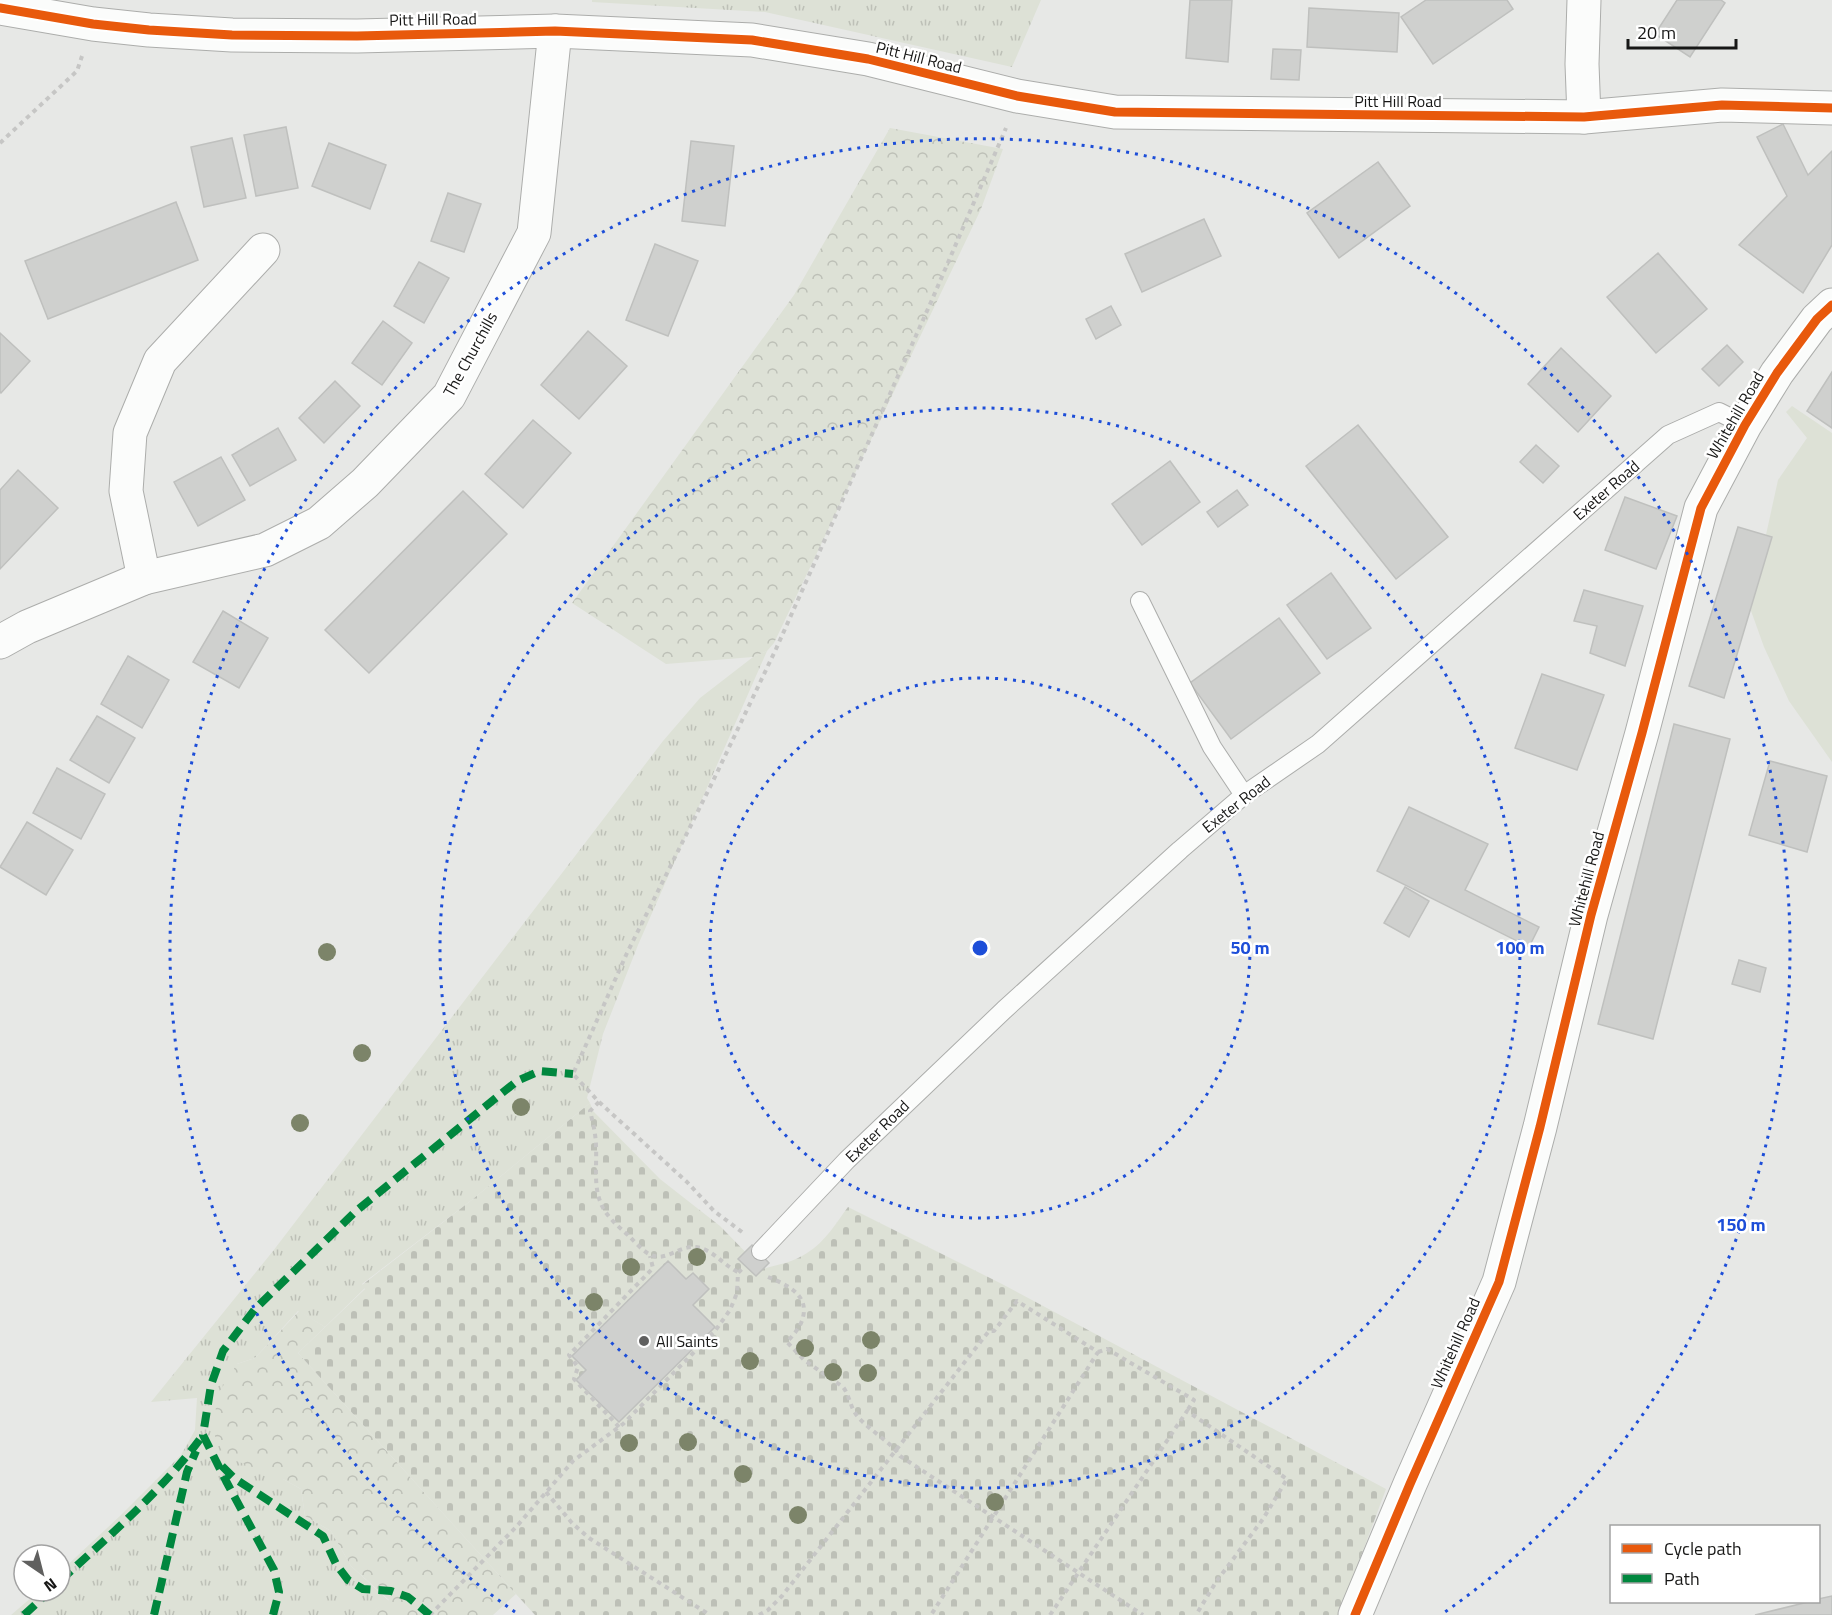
<svg xmlns="http://www.w3.org/2000/svg" width="1832" height="1615" font-family="'Titillium Web',sans-serif">
  <defs>
    <pattern id="grass-tufts" width="24" height="20" patternUnits="userSpaceOnUse" patternTransform="scale(1.5)"><rect width="24" height="20" fill="#dde1d6"/><path d="M3 7l-1-3M5 7V3M7 7l1-3M15 17l-1-3M17 17v-4M19 17l1-3" fill="none" stroke="#bdc0b7"/></pattern>
    <pattern id="forest-crowns" width="20" height="18" patternUnits="userSpaceOnUse" patternTransform="scale(1.5)"><rect width="20" height="18" fill="#dde1d6"/><path d="M2 6a3 3 0 1 1 6 0M12 15a3 3 0 1 1 6 0" fill="none" stroke="#bdc0b7"/></pattern>
    <pattern id="cemetery-stones" width="16" height="16" patternUnits="userSpaceOnUse" patternTransform="scale(1.5)"><rect width="16" height="16" fill="#dde1d6"/><path d="M2 7V4a2 2 0 0 1 4 0v3zM10 15v-3a2 2 0 0 1 4 0v3z" fill="#bdc0b7"/></pattern>
  </defs>
  <rect width="100%" height="100%" fill="#e7e8e6"/>
  <g fill="url(#grass-tufts)">
    <path d="M592,0H1041L1012,67L765,12L592,2Z"/>
    <path d="M767,651L638,945L603,1034L587,1098L590,1103L473,1199L362,1284L365,1288L325,1327L298,1311L255,1358L237,1364L283,1479L301,1489L305,1516L331,1531L351,1566L389,1601L367,1615H11L39,1591H60V1572L121,1515L181,1455L195,1430L197,1398L151,1402L273,1251L663,741L700,698L753,657Z"/>
  </g>
  <g fill="url(#forest-crowns)">
    <path d="M890,128L1003,149L981,209L774,643L767,651L753,657L666,664L572,603L794,295Z"/>
    <path d="M299,1311L325,1327L298,1353L516,1594L493,1615H367L389,1600L351,1566L331,1531L305,1516L301,1489L283,1479L226,1457L215,1438L216,1397L237,1364L255,1358Z"/>
  </g>
  <path fill="url(#cemetery-stones)" d="M590,1103L593,1111L660,1179L720,1226L762,1269C777,1265 794,1262 807,1253C825,1242 836,1223 848,1207L1002,1284L1386,1489L1339,1615H535L298,1353L365,1289L362,1285L473,1199Z"/>
  <path fill="#dde1d6" d="M1792,406L1832,433V762L1789,701L1764,647L1750,608L1778,480L1807,438L1786,412Z"/>
  <g fill="#cfd0ce" stroke="#bfc0be" stroke-width="1.5">
    <path d="M1190,0H1232L1228,62L1186,58Z"/>
    <path d="M1426,0H1507L1513,9L1433,64L1401,17Z"/>
    <path d="M1677,0H1721L1725,3L1690,57L1655,34Z"/>
    <path d="M1309,8L1399,13L1397,52L1307,47Z"/>
    <path d="M1273,49L1301,50L1299,80L1271,79Z"/>
    <path d="M1783,124L1808,175L1832,151V245L1803,293L1739,245L1787,196L1757,137Z"/>
    <path d="M286,127L298,188L256,196L244,135Z"/>
    <path d="M232,138L246,198L204,207L191,147Z"/>
    <path d="M691,141L734,146L725,226L682,221Z"/>
    <path d="M329,143L386,165L370,209L312,186Z"/>
    <path d="M1378,162L1410,206L1339,258L1307,213Z"/>
    <path d="M448,193L481,204L464,252L431,241Z"/>
    <path d="M176,202L198,260L48,319L25,261Z"/>
    <path d="M1204,219L1221,256L1142,292L1125,254Z"/>
    <path d="M655,244L698,261L668,336L626,320Z"/>
    <path d="M1658,253L1707,309L1656,353L1607,297Z"/>
    <path d="M419,262L449,278L424,323L394,306Z"/>
    <path d="M1111,306L1121,325L1096,339L1086,319Z"/>
    <path d="M383,321L412,343L382,385L352,363Z"/>
    <path d="M588,331L627,366L579,419L541,385Z"/>
    <path d="M0,333L30,361L1,393L0,391Z"/>
    <path d="M1727,345L1743,362L1719,386L1702,369Z"/>
    <path d="M1561,348L1611,396L1578,432L1528,384Z"/>
    <path d="M1832,372V428L1807,411Z"/>
    <path d="M335,381L360,406L324,443L299,418Z"/>
    <path d="M533,420L571,453L523,508L485,474Z"/>
    <path d="M1358,425L1448,537L1396,579L1306,466Z"/>
    <path d="M278,428L296,460L250,486L232,455Z"/>
    <path d="M1536,445L1559,466L1543,483L1520,462Z"/>
    <path d="M221,457L245,500L198,526L174,482Z"/>
    <path d="M1170,461L1200,502L1142,545L1112,504Z"/>
    <path d="M18,470L58,508L0,569V490Z"/>
    <path d="M1237,490L1248,505L1218,527L1207,512Z"/>
    <path d="M463,491L507,534L369,673L325,630Z"/>
    <path d="M1625,497L1677,516L1656,569L1605,550Z"/>
    <path d="M1738,527L1772,537L1724,698L1689,686Z"/>
    <path d="M1331,573L1371,628L1327,659L1287,605Z"/>
    <path d="M1584,590L1643,606L1625,666L1590,653L1597,626L1574,621Z"/>
    <path d="M223,611L268,638L239,688L193,662Z"/>
    <path d="M1279,618L1320,673L1231,739L1190,683Z"/>
    <path d="M128,656L169,680L142,728L101,704Z"/>
    <path d="M1542,674L1604,695L1577,770L1515,748Z"/>
    <path d="M97,716L135,738L109,783L70,760Z"/>
    <path d="M1674,724L1730,739L1653,1039L1598,1024Z"/>
    <path d="M1770,761L1827,776L1807,852L1749,835Z"/>
    <path d="M57,768L105,794L81,839L33,813Z"/>
    <path d="M1409,807L1488,844L1465,890L1539,927L1529,947L1377,871Z"/>
    <path d="M27,822L73,850L46,895L0,867Z"/>
    <path d="M1405,887L1429,901L1409,937L1384,923Z"/>
    <path d="M1739,960L1766,968L1760,992L1732,984Z"/>
    <path d="M752,1245L769,1263L756,1276L738,1259Z"/>
    <path d="M668,1261L686,1279L693,1273L709,1289L693,1305L715,1327L619,1422L576,1380L586,1370L572,1356Z"/>
    <path d="M1832,1596V1615H1755L1808,1602H1818V1599Z"/>
  </g>
  <g fill="none" stroke-linecap="round" stroke-linejoin="round">
    <g stroke="#acadab" stroke-width="20">
      <g id="lane">
        <path d="M1140,601L1212,747L1244,795"/>
        <path d="M761,1251L847,1160L1004,1010L1180,850L1244,795L1318,744L1668,435L1719,412L1745,425"/>
      </g>
    </g>
    <g stroke="#acadab" stroke-width="35">
      <g id="street">
        <path d="M1584,0L1582,64L1584,117"/>
        <path d="M0,8L93,24L149,30L232,35L357,36L555,31L752,40L868,59L1017,96L1115,112L1584,117L1722,105L1832,108"/>
        <path d="M144,578L126,491L130,433L160,361L263,250"/>
        <path d="M0,642L27,627L144,578L265,550L319,523L365,483L449,396L534,233L555,31"/>
        <path d="M1355,1615L1410,1484L1499,1282L1540,1127L1591,915L1642,733L1701,508L1745,425L1777,373L1817,319L1832,305"/>
      </g>
    </g>
    <g stroke="#c6c6c5" stroke-width="4" stroke-dasharray="4.5 4.5" stroke-linecap="butt">
      <path d="M0,143L77,71L82,56"/>
      <path d="M599,1102L590,1111C593,1123 596,1135 596,1147C597,1167 593,1187 602,1206C608,1218 619,1227 629,1236C636,1243 645,1254 654,1256C666,1260 679,1247 693,1247C712,1247 723,1266 740,1273"/>
      <path d="M742,1232L714,1211L687,1182L599,1102L573,1074L627,953L713,781L776,649L931,302L1006,128"/>
      <path d="M768,1277C785,1284 809,1294 803,1317C801,1327 793,1335 787,1342L804,1360L843,1387C850,1396 850,1408 858,1417C869,1430 892,1443 900,1456L1143,1615"/>
      <path d="M1098,1352L1107,1349L1194,1400L1187,1411"/>
      <path d="M619,1427L574,1379L578,1367L569,1355L653,1268L650,1256"/>
      <path d="M546,1492L572,1523L589,1538L710,1615"/>
      <path d="M430,1615L517,1526L573,1461L623,1424L715,1331L730,1310L737,1293L738,1273L742,1269"/>
      <path d="M759,1615L768,1610L782,1596L989,1331H994L1017,1301L1098,1352L931,1615"/>
      <path d="M1050,1615L1187,1411L1287,1479L1263,1519L1216,1582L1196,1615"/>
    </g>
    <use href="#lane" stroke="#fbfcfb" stroke-width="18"/>
    <use href="#street" stroke="#fbfcfb" stroke-width="33"/>
    <g stroke="#00873e" stroke-width="8" stroke-dasharray="15 8" stroke-linecap="butt">
      <path d="M222,1466L234,1478L323,1536L336,1564L348,1580L363,1589L391,1591L408,1597L430,1615"/>
      <path d="M60,1581C110,1535 163,1490 203,1435"/>
      <path d="M24,1615L50,1591"/>
      <path d="M154,1615L187,1472L196,1451"/>
      <path d="M273,1615L279,1592L274,1570L226,1481L203,1435L211,1385L223,1351L255,1309L356,1211L517,1081L540,1071L573,1074"/>
    </g>
    <g stroke="#fff" stroke-width="13">
      <g id="cycleway">
        <path d="M0,8L93,24L149,30L232,35L357,36L555,31L752,40L868,59L1017,96L1115,112L1584,117L1722,105L1832,108"/>
        <path d="M1355,1615L1410,1484L1499,1282L1540,1127L1591,915L1642,733L1701,508L1745,425L1777,373L1817,319L1832,305"/>
      </g>
    </g>
    <use href="#cycleway" stroke="#e8590c" stroke-width="9"/>
  </g>
  <g fill="#7c8469">
    <circle cx="327" cy="952" r="9"/>
    <circle cx="362" cy="1053" r="9"/>
    <circle cx="521" cy="1107" r="9"/>
    <circle cx="300" cy="1123" r="9"/>
    <circle cx="697" cy="1257" r="9"/>
    <circle cx="631" cy="1267" r="9"/>
    <circle cx="594" cy="1302" r="9"/>
    <circle cx="871" cy="1340" r="9"/>
    <circle cx="805" cy="1348" r="9"/>
    <circle cx="750" cy="1361" r="9"/>
    <circle cx="833" cy="1372" r="9"/>
    <circle cx="868" cy="1373" r="9"/>
    <circle cx="688" cy="1442" r="9"/>
    <circle cx="629" cy="1443" r="9"/>
    <circle cx="743" cy="1474" r="9"/>
    <circle cx="995" cy="1502" r="9"/>
    <circle cx="798" cy="1515" r="9"/>
  </g>
  <g fill="none" stroke="#1d4ed8" stroke-width="3" stroke-dasharray="3 6">
    <circle cx="980" cy="948" r="270"/>
    <circle cx="980" cy="948" r="540"/>
    <path d="M515 1612A810 810 0 1 1 1445 1612"/>
  </g>
  <circle fill="#60605f" stroke="#fff" stroke-width="2" cx="644" cy="1341" r="6"/>
  <g text-anchor="middle" stroke-width="5" stroke-linejoin="round" paint-order="stroke">
    <g font-size="16" fill="#171716" stroke="#fff">
      <text transform="translate(433 19) rotate(-1)" y="6">Pitt Hill Road</text>
      <text transform="translate(919 57) rotate(14)" y="6">Pitt Hill Road</text>
      <text x="1398" y="107">Pitt Hill Road</text>
      <text transform="translate(470 354) rotate(-61)" y="6">The Churchills</text>
      <text transform="translate(1735 415) rotate(-60)" y="6">Whitehill Road</text>
      <text transform="translate(1606 490) rotate(-41)" y="6">Exeter Road</text>
      <text transform="translate(1236 804) rotate(-38)" y="6">Exeter Road</text>
      <text transform="translate(1586 879) rotate(-75)" y="6">Whitehill Road</text>
      <text transform="translate(877 1131) rotate(-44)" y="6">Exeter Road</text>
      <text transform="translate(1455 1343) rotate(-66)" y="6">Whitehill Road</text>
    </g>
    <g font-size="16" fill="#171716" stroke="#fff" text-anchor="start">
      <text x="656" y="1347">All Saints</text>
    </g>
  </g>
  <circle cx="980" cy="948" r="9" fill="#1d4ed8" stroke="#fff" stroke-width="3"/>
  <g font-size="18" text-anchor="middle" font-weight="bold" fill="#1d4ed8" stroke="#fff" stroke-width="5" stroke-linejoin="round" paint-order="stroke">
    <text x="1250" y="954">50 m</text>
    <text x="1520" y="954">100 m</text>
    <text x="1741" y="1231">150 m</text>
  </g>
  <rect x="1610" y="1525" width="210" height="78" fill="#ffffff" stroke="#a2a2a2" stroke-width="1.5"/>
  <rect x="1622" y="1544" width="30" height="9" fill="#e8590c" stroke="#a2a2a2" stroke-width="1.5"/>
  <text x="1664" y="1555" font-size="18" fill="#171716">Cycle path</text>
  <rect x="1622" y="1574" width="30" height="9" fill="#00873e" stroke="#a2a2a2" stroke-width="1.5"/>
  <text x="1664" y="1585" font-size="18" fill="#171716">Path</text>
  <g transform="translate(42 1573) rotate(145)"><circle r="28" fill="#ffffff" stroke="#a2a2a2" stroke-width="1.5"/>
  <path d="M0-4.5L10 22L0 15L-10 22Z" fill="#60605f"/>
  <text y="-9" font-size="16" font-weight="bold" text-anchor="middle" fill="#171716">N</text>
  </g>
  <path d="M1628 39v9h108v-9" fill="none" stroke="#171716" stroke-width="3"/>
  <text x="1637" y="39" font-size="18" fill="#171716" stroke="#ffffff" stroke-width="4.5" paint-order="stroke">20 m</text>
</svg>
